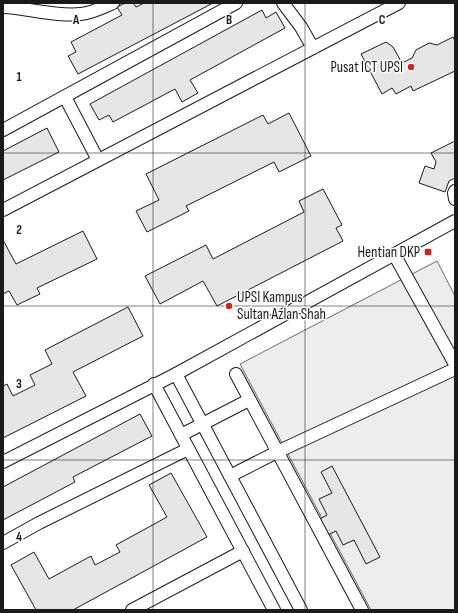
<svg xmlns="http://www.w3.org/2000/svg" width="458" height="613" font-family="'Sofia Sans Condensed',sans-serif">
  <rect width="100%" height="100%" fill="#fff"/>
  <path fill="#ededed" stroke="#6a6a6a" d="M437,261L455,296V610H371L240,364Z"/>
  <g fill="#e6e6e6" stroke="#1a1a1a">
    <path d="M125,3H133L136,7L144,3H213L78,74L68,56L76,52L71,42L122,15L117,7Z"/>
    <path d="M262,10L266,18L276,12L285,28L190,80L198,93L182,102L175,89L113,122L109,115L99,120L90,104Z"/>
    <path d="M453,37L455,41V71L413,91L411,86L396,94L392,88L382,94L361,54L386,42L393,47L402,63L412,58L416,50L429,43L437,45Z"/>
    <path d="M289,113L311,156L279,172L274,162L186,206L189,211L147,232L136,211L159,200L146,174L263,115L268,124Z"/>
    <path d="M47,128L59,152L3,180V151Z"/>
    <path d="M455,141V178L449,181L445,192L419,183L425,166L434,169L436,162L431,153Z"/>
    <path d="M323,189L342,225L336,228L343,241L217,306L203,281L160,304L145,276L206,245L213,259L304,212L299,201Z"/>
    <path d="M83,231L97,259L37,288L40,294L17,305L9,291L3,294V240L16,264Z"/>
    <path d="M128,307L143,336L73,372L86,396L3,438V386L7,384L13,396L35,385L30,375L52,364L45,350Z"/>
    <path d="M140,414L152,436L73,477L75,482L3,520V487Z"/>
    <path d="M332,466L380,557L366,564L354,540L343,545L336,531L328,535L320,519L327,515L319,499L332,493L321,472Z"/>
    <path d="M171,473L207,537L73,610H36L11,565L34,552L49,579L91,556L95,565L120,552L116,545L167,517L149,485Z"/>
  </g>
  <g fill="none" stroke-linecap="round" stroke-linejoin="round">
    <g stroke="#1a1a1a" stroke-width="14">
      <g id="minor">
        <path d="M283,3L301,27L313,48"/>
        <path d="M3,7C28,8 57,17 81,14C92,13 102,8 113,3"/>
        <path d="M65,97L98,160"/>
        <path d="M3,130L236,3"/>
        <path d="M455,191L454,193L455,199"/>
        <path d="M3,210L399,3"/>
        <path d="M394,254L455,364"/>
        <path d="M176,374L301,610"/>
        <path d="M236,374L362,610"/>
        <path d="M154,384L274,610"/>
        <path d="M181,435L249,400"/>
        <path d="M3,462L176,374L455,221"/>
        <path d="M230,476L277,452L455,369"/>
        <path d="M3,543L39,523L188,449"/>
        <path d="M132,610L243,551"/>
      </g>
    </g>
    <use href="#minor" stroke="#fff" stroke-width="12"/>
  </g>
  <path fill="none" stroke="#1a1a1a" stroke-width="1" stroke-opacity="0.55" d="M153,3V610M305,3V610M3,153H455M3,306H455M3,460H455"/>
  <g fill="#c62828" stroke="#fff" stroke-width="1.5">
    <circle cx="411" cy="67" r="4"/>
    <rect x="424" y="248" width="8" height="8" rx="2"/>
    <circle cx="229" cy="306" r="4"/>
  </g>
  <g text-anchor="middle" stroke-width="3" stroke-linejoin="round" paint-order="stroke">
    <g font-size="15" fill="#1a1a1a" stroke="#fff" text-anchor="end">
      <text x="403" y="72">Pusat ICT UPSI</text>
      <text x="420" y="257">Hentian DKP</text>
      <text x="237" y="302" text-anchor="start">UPSI Kampus<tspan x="237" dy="17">Sultan Azlan Shah</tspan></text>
    </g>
  </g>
  <g font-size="13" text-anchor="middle" font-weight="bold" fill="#1a1a1a" stroke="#fff" stroke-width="3" stroke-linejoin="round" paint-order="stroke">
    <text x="76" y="24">A</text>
    <text x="229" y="24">B</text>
    <text x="382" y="24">C</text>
    <text x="19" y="81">1</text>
    <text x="19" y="234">2</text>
    <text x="19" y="388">3</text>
    <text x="19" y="541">4</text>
  </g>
  <rect width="458" height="613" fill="none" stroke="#1a1a1a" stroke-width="8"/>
</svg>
